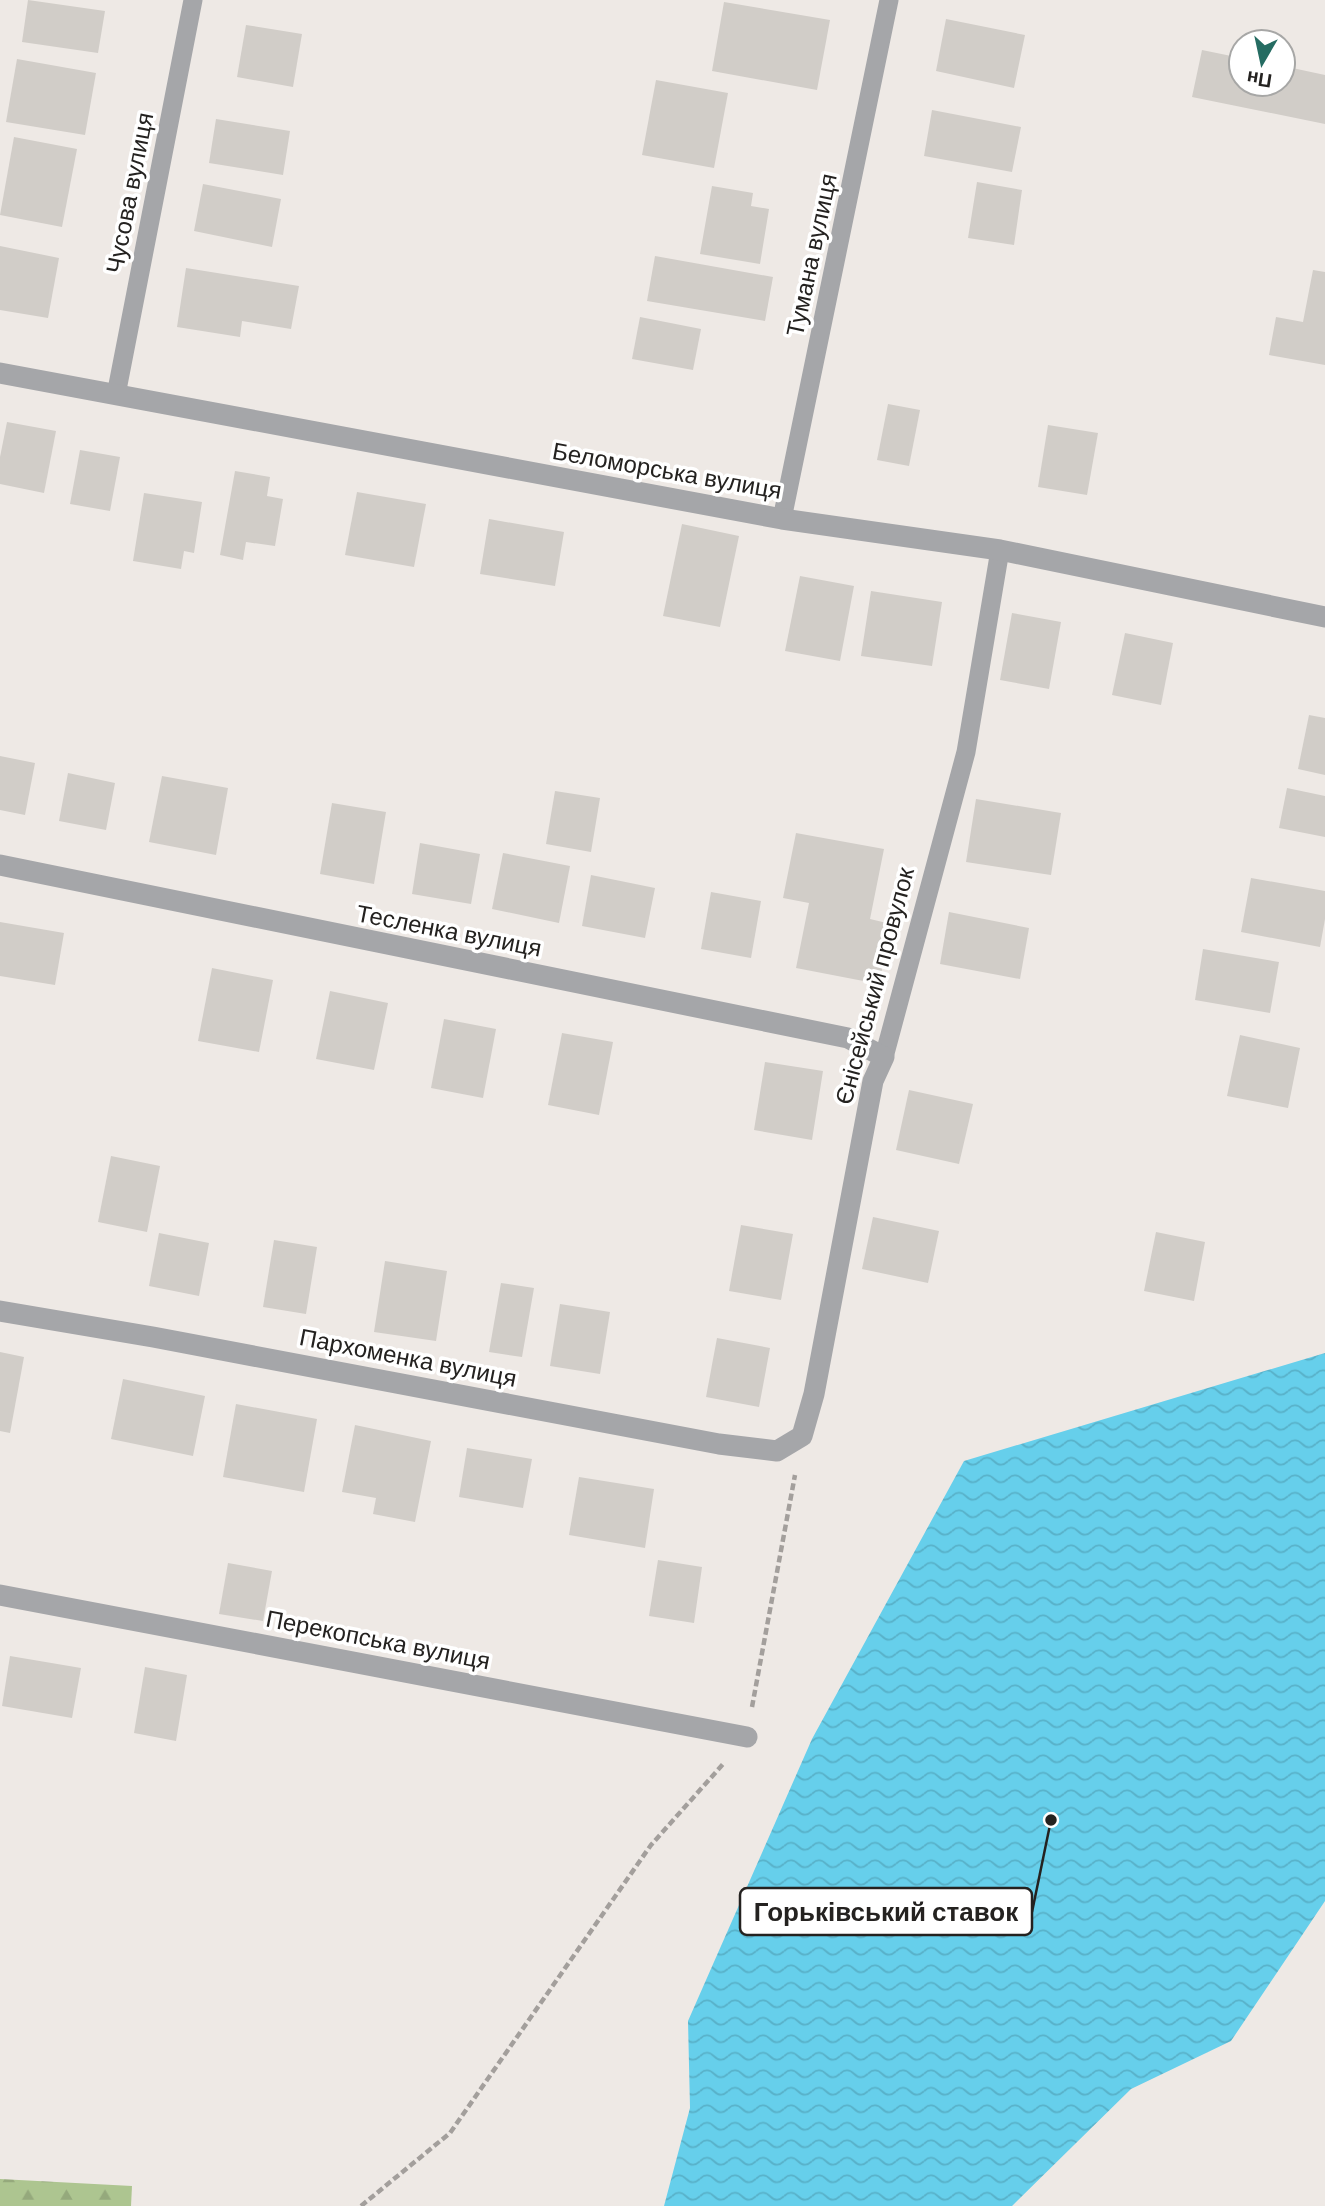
<svg xmlns="http://www.w3.org/2000/svg" width="1325" height="2206" font-family="'DM Sans',sans-serif">
  <defs>
    <pattern id="forest-firs" width="22" height="20" patternUnits="userSpaceOnUse" patternTransform="scale(1.75)"><rect width="22" height="20" fill="#adc590"/><path d="M5 1l3.5 6h-7zM16 11l3.5 6h-7z" fill="#95a97c"/></pattern>
    <pattern id="water-waves" width="16" height="10" patternUnits="userSpaceOnUse" patternTransform="scale(1.75)"><rect width="16" height="10" fill="#66cfeb"/><path d="M0 5q4-4 8 0t8 0" fill="none" stroke="#58b1c9"/></pattern>
  </defs>
  <rect width="100%" height="100%" fill="#eee9e5"/>
  <path fill="url(#forest-firs)" d="M0,2179L132,2186L131,2206H0Z"/>
  <path fill="url(#water-waves)" d="M1325,1353V1901L1231,2041L1131,2089L1012,2206H664L690,2108L688,2021L812,1739L964,1461Z"/>
  <g fill="#d1cdc8">
    <path d="M28,0L105,11L98,53L22,42Z"/>
    <path d="M724,2L830,20L817,90L712,71Z"/>
    <path d="M946,19L1025,35L1014,88L936,71Z"/>
    <path d="M246,25L302,34L293,87L237,77Z"/>
    <path d="M1202,50L1241,58V84H1283V66L1325,75V124L1192,97Z"/>
    <path d="M17,59L96,73L85,135L6,122Z"/>
    <path d="M656,80L728,93L714,168L642,155Z"/>
    <path d="M932,110L1021,127L1012,172L924,156Z"/>
    <path d="M216,119L290,131L283,175L209,163Z"/>
    <path d="M14,137L77,149L62,227L0,215Z"/>
    <path d="M977,182L1022,190L1014,245L968,238Z"/>
    <path d="M203,184L281,199L272,247L194,231Z"/>
    <path d="M712,186L753,193L751,206L769,209L760,264L700,254Z"/>
    <path d="M0,246L59,258L48,318L0,310Z"/>
    <path d="M655,256L773,277L765,321L647,301Z"/>
    <path d="M186,268L299,286L291,329L242,321L240,337L177,327Z"/>
    <path d="M1313,270L1325,272V365L1269,355L1276,317L1303,322Z"/>
    <path d="M640,317L701,329L693,370L632,359Z"/>
    <path d="M888,404L920,410L909,466L877,460Z"/>
    <path d="M7,422L56,431L44,493L0,484V457Z"/>
    <path d="M1048,425L1098,433L1087,495L1038,487Z"/>
    <path d="M80,450L120,457L110,511L70,504Z"/>
    <path d="M235,471L270,477L267,496L283,499L275,546L246,542L243,560L220,555Z"/>
    <path d="M357,492L426,504L414,567L345,555Z"/>
    <path d="M144,493L202,502L194,553L184,551L181,569L133,561Z"/>
    <path d="M489,519L564,532L555,586L480,574Z"/>
    <path d="M682,524L739,536L720,627L663,616Z"/>
    <path d="M800,576L854,586L840,661L785,651Z"/>
    <path d="M871,591L942,602L932,666L861,656Z"/>
    <path d="M1012,613L1061,622L1049,689L1000,680Z"/>
    <path d="M1125,633L1173,643L1161,705L1112,695Z"/>
    <path d="M1309,715L1325,718V775L1298,769Z"/>
    <path d="M0,756L35,763L25,815L0,810Z"/>
    <path d="M68,773L115,783L106,830L59,821Z"/>
    <path d="M162,776L228,788L216,855L149,842Z"/>
    <path d="M1287,788L1325,796V837L1279,828Z"/>
    <path d="M555,791L600,798L591,852L546,844Z"/>
    <path d="M976,799L1061,813L1051,875L966,862Z"/>
    <path d="M332,803L386,812L374,884L320,874Z"/>
    <path d="M796,833L884,849L870,919L891,924L879,984L796,968L809,903L783,898Z"/>
    <path d="M420,843L480,854L471,904L412,894Z"/>
    <path d="M503,853L570,866L559,923L492,909Z"/>
    <path d="M591,875L655,888L645,938L582,926Z"/>
    <path d="M1251,878L1325,891V919L1320,947L1241,932Z"/>
    <path d="M711,892L761,901L751,958L701,949Z"/>
    <path d="M949,912L1029,928L1020,979L940,964Z"/>
    <path d="M0,922L64,933L55,985L0,976Z"/>
    <path d="M1203,949L1279,962L1270,1013L1195,1000Z"/>
    <path d="M212,968L273,980L259,1052L198,1041Z"/>
    <path d="M330,991L388,1003L374,1070L316,1059Z"/>
    <path d="M444,1019L496,1029L483,1098L431,1088Z"/>
    <path d="M562,1033L613,1042L599,1115L548,1105Z"/>
    <path d="M1240,1035L1300,1048L1288,1108L1227,1096Z"/>
    <path d="M765,1062L823,1071L812,1140L754,1130Z"/>
    <path d="M909,1090L973,1104L959,1164L896,1150Z"/>
    <path d="M111,1156L160,1166L147,1232L98,1222Z"/>
    <path d="M873,1217L939,1231L928,1283L862,1269Z"/>
    <path d="M741,1225L793,1234L781,1300L729,1291Z"/>
    <path d="M1156,1232L1205,1242L1194,1301L1144,1291Z"/>
    <path d="M159,1233L209,1243L199,1296L149,1286Z"/>
    <path d="M274,1240L317,1247L306,1314L263,1307Z"/>
    <path d="M385,1261L447,1271L436,1341L374,1332Z"/>
    <path d="M501,1283L534,1288L522,1357L489,1352Z"/>
    <path d="M560,1304L610,1312L600,1374L550,1366Z"/>
    <path d="M717,1338L770,1348L759,1407L706,1397Z"/>
    <path d="M0,1352L24,1357L10,1433L0,1431Z"/>
    <path d="M123,1379L205,1396L193,1456L111,1439Z"/>
    <path d="M236,1404L317,1419L304,1492L223,1477Z"/>
    <path d="M355,1425L431,1441L415,1522L373,1514L376,1498L342,1492Z"/>
    <path d="M467,1448L532,1459L523,1508L459,1497Z"/>
    <path d="M579,1477L654,1489L645,1548L569,1535Z"/>
    <path d="M658,1560L702,1567L694,1623L649,1616Z"/>
    <path d="M228,1563L272,1571L263,1621L219,1614Z"/>
    <path d="M10,1656L81,1668L72,1718L2,1706Z"/>
    <path d="M145,1667L187,1675L176,1741L134,1733Z"/>
  </g>
  <g fill="none" stroke-linecap="round" stroke-linejoin="round">
    <g stroke="#a39f9c" stroke-width="4.5" stroke-dasharray="7 3.5" stroke-linecap="butt">
      <path d="M752,1707L795,1475"/>
      <path d="M361,2206L450,2133L651,1845L724,1763"/>
    </g>
    <g stroke="#a5a6a9" stroke-width="19">
      <path d="M116,395L193,0"/>
      <path d="M782,519L889,0"/>
      <path d="M884,1057L966,752L1000,550"/>
    </g>
    <g stroke="#a5a6a9" stroke-width="21">
      <path d="M0,373L782,519L1000,550L1325,617"/>
      <path d="M0,865L848,1038L884,1057L873,1081L814,1394L802,1436L777,1451L719,1444L153,1337L0,1311"/>
      <path d="M0,1595L747,1737"/>
    </g>
  </g>
  <g text-anchor="middle" stroke-width="7" stroke-linejoin="round" paint-order="stroke">
    <g font-size="24" fill="#242220" stroke="#fff">
      <text transform="translate(130 193) rotate(-79)" y="8">Чусова вулиця</text>
      <text transform="translate(812 255) rotate(-78)" y="8">Тумана вулиця</text>
      <text transform="translate(667 471) rotate(10)" y="8">Беломорська вулиця</text>
      <text transform="translate(449 931) rotate(11)" y="8">Тесленка вулиця</text>
      <text transform="translate(875 986) rotate(-75)" y="8">Єнісейський провулок</text>
      <text transform="translate(408 1358) rotate(11)" y="8">Пархоменка вулиця</text>
      <text transform="translate(378 1640) rotate(11)" y="8">Перекопська вулиця</text>
    </g>
  </g>
  <path fill="none" stroke="#242220" stroke-width="2.5" d="M1051 1820L1032 1912"/>
  <circle fill="#242220" stroke="#fff" stroke-width="2.5" cx="1051" cy="1820" r="7"/>
  <rect fill="#fff" stroke="#242220" stroke-width="2.5" x="740" y="1888" width="292" height="47" rx="7"/>
  <g font-size="26" text-anchor="middle" font-weight="bold" fill="#242220">
    <text x="886" y="1921">Горьківський ставок</text>
  </g>
  <g transform="translate(1262 63) rotate(189)"><circle r="33" fill="#ffffff" stroke="#a7a7a6" stroke-width="2"/>
  <path d="M0-5L12 26L0 18L-12 26Z" fill="#256c62"/>
  <text y="-10" font-size="19" font-weight="bold" text-anchor="middle" fill="#242220">Пн</text>
  </g>
</svg>
